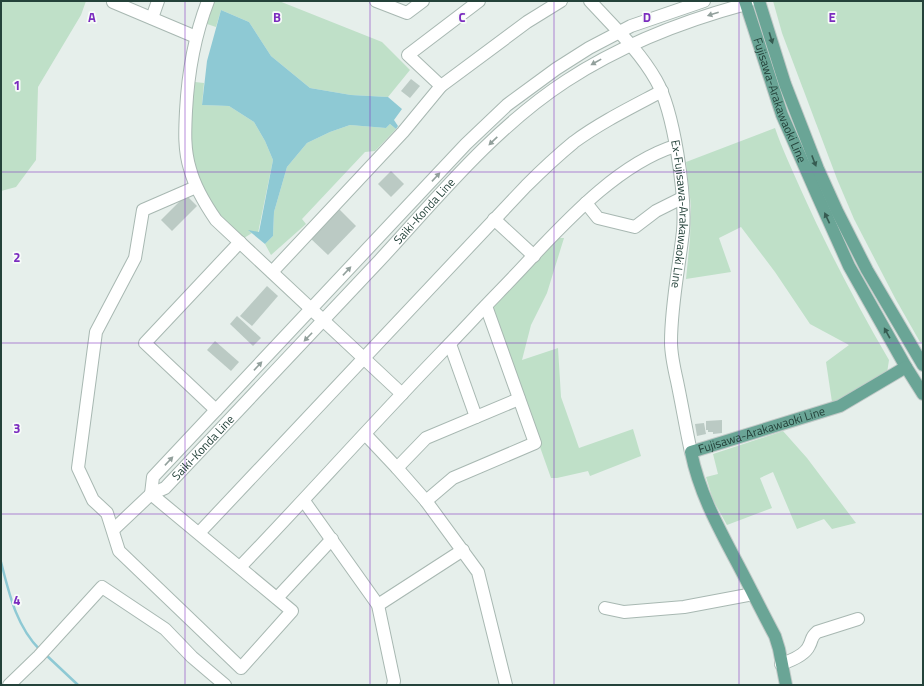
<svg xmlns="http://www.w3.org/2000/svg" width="924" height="686" font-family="'Titillium Web',sans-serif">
  <rect width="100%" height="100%" fill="#e6efeb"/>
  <g fill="#bfe0c8">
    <path d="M1,1H86L81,15L38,87L36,160L16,187L1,191Z"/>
    <path d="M214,1H279L382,42L410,70L388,97L351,95L310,88L271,56L249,22L221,10L216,27L207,24Z"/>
    <path d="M773,1H923V343L920,342L895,298L854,219L837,179L782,33Z"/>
    <path d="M195,82L204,83L202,105L229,106L254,122L265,141L273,160L258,233L249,231L252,233L244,238L235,233L206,198L194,171L189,142Z"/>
    <path d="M390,124L396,129L375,151L365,152L302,219L306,224L271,255L265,244L273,236L274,212L287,167L307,143L330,132L350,125L386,128Z"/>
    <path d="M775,128C782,149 792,169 801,190C827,248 857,305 889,360L887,373L845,398L832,402L826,362L849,345L810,324L775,272L741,227L719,238L731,272L686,279L690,239L691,206L686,162Z"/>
    <path d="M555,238H564L547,293L531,325L522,360L558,348L561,397L579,448L633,429L641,456L590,476L588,471L557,478H551L491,309Z"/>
    <path d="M783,431L807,458L856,523L832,529L824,519L797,529L773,472L760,478L772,508L727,525L713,500L706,477L718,474L713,454Z"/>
  </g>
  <path fill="#8ec9d4" d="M221,10L249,22L271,56L310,88L351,95L388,97L402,109L394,120L398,126L396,129L390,124L386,128L350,125L330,132L307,143L287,167L274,212L273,236L265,244L248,230L259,232L273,160L265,141L254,122L229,106L202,105L207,61Z"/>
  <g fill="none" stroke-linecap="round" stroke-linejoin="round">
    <g stroke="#8ec9d4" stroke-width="2.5">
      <path d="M1,562C9,593 16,626 40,650"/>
      <path d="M45,654L78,685"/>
    </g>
  </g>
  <g fill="#bbcac4">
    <path d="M411,79L420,86L410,98L401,91Z"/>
    <path d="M391,171L404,184L391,197L378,184Z"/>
    <path d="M186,195L197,206L172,231L161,220Z"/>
    <path d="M337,207L356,226L328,255L309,237Z"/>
    <path d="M267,286L278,296L252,326L240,316Z"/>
    <path d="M237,316L261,338L253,346L230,324Z"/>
    <path d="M215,341L239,362L231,371L207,350Z"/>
    <path d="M722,420V433L713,434V432H708V430H706V421Z"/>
    <path d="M704,423L706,434L697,436L695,424Z"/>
  </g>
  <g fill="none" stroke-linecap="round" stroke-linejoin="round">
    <g stroke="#a8b8b2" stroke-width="14">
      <g id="minor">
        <path d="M208,1C194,37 188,73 186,111C185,131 184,150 190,169C195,188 205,204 216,220L402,394"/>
        <path d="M376,1L407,13L423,1"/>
        <path id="s1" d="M590,1C613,26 639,50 656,80C674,111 686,195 683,231C679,268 671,305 671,342C671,355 674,368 677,381C682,405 686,429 691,452"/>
        <path d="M113,2L196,37"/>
        <path d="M152,18L158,1"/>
        <path d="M441,86L408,55L479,1"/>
        <path d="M586,203L598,218L635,227L656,211L682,198"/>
        <path d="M494,219L534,256"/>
        <path d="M272,272L403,132L441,86L527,22L561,1"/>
        <path d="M450,344L476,417"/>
        <path d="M216,410L145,343L240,242"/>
        <path d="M365,434L397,468L426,501L478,572L506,685"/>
        <path d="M397,468L426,438L519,399"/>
        <path d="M151,494L292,611L241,668L119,551L107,513L93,500L78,468L96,332L135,258L143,210L196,187"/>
        <path d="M151,494L153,477L466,144L507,105L556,69L589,48L631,26L704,1"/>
        <path d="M304,501L378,605L394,681L393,685"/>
        <path d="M426,501L453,478L535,443L486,306"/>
        <path id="s2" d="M113,530L151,494L165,488C237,412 309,336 380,260C438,197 494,128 566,81C621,45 683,21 746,4L749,1"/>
        <path d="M199,533L526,186C541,171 557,156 574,142C601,122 632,107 662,91"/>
        <path d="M240,567C295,510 347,452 401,395C426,368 452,342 477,315C496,295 515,276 534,255C572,215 621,163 675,146"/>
        <path d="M277,598L332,539"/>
        <path d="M378,605L463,550"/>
        <path d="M605,608L624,612L684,607L753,594"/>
        <path d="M781,664C790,661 805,655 809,646C813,639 810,638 817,632L858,619"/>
        <path d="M9,685L39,656L102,587L165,629L192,657L225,685"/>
      </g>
    </g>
    <g stroke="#c2cac8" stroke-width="14">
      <g id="major">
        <path id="s3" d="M745,1L782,115L818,197L849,266L906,367L923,394"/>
        <path d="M759,1L785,84L818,169L837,211L867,270L923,365"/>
        <path id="s4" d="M786,685L779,649L775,636C761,610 748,583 734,557C716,523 699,491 691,452L840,406L906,367"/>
      </g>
    </g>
    <use href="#minor" stroke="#fff" stroke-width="12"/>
    <use href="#major" stroke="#6aa596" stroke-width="12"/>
  </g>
  <defs><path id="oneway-solid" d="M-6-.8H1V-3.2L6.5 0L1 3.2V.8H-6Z"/></defs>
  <g fill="#92a09c">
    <use href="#oneway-solid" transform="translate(713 14) rotate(162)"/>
    <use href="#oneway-solid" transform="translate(596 62) rotate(151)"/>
    <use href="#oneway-solid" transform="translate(493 141) rotate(136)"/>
    <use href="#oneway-solid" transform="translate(436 177) rotate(-47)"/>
    <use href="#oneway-solid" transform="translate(347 271) rotate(-47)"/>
    <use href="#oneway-solid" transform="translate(308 337) rotate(134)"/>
    <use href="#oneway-solid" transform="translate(258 366) rotate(-47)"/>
    <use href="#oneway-solid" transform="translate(169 461) rotate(-47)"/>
  </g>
  <g fill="#365b51">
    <use href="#oneway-solid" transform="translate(771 38) rotate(73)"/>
    <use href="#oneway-solid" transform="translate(814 161) rotate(69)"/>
    <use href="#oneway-solid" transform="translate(827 218) rotate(-115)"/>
    <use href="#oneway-solid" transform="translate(887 333) rotate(-119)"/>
  </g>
  <path fill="none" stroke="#7b2cbf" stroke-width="1" stroke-opacity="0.55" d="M185,1V685M370,1V685M554,1V685M739,1V685M1,172H923M1,343H923M1,514H923"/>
  <g text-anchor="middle" stroke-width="3.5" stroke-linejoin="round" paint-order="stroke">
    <g font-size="12" fill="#24423a" stroke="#f7fbf9">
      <text dy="4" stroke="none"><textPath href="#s3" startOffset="105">Fujisawa-Arakawaoki Line</textPath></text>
      <text dy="4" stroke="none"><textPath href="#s2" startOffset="447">Saiki-Konda Line</textPath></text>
      <text dy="4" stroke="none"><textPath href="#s1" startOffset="241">Ex-Fujisawa-Arakawaoki Line</textPath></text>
      <text dy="4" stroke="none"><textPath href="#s4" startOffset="327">Fujisawa-Arakawaoki Line</textPath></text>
      <text dy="4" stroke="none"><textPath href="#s2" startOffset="123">Saiki-Konda Line</textPath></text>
    </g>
  </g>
  <g font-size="13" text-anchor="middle" font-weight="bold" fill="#7b2cbf" stroke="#f7fbf9" stroke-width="3.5" stroke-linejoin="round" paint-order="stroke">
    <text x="92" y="22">A</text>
    <text x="277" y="22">B</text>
    <text x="462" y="22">C</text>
    <text x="647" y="22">D</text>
    <text x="832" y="22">E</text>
    <text x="17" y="90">1</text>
    <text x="17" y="262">2</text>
    <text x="17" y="433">3</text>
    <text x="17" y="605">4</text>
  </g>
  <rect width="924" height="686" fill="none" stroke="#24423a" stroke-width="4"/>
</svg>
